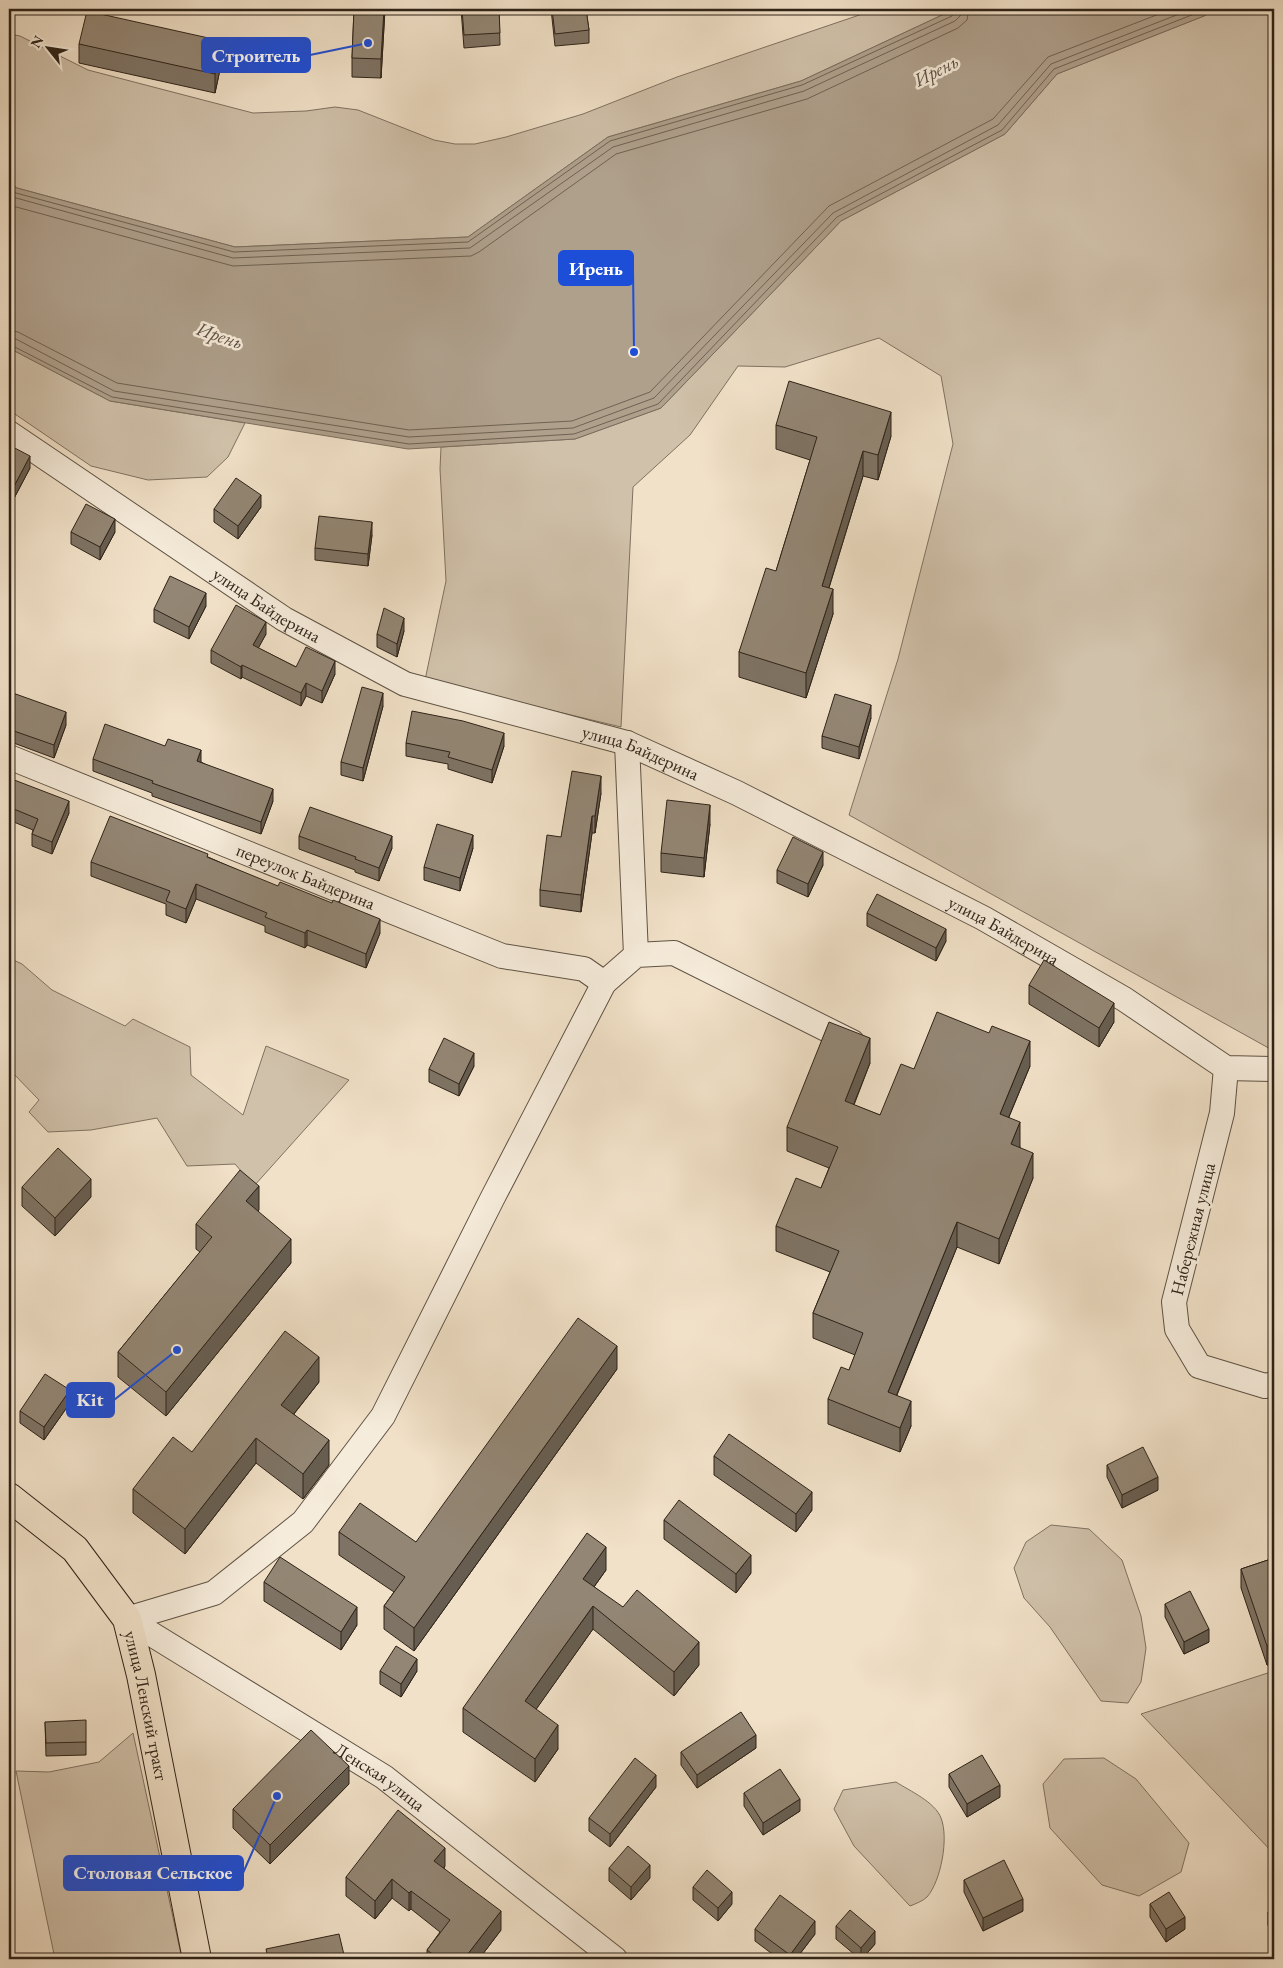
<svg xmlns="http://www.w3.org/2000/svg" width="1283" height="1968" font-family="'EB Garamond',serif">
  <rect width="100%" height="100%" fill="#f1e1c8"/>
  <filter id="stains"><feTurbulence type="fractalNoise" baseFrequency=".004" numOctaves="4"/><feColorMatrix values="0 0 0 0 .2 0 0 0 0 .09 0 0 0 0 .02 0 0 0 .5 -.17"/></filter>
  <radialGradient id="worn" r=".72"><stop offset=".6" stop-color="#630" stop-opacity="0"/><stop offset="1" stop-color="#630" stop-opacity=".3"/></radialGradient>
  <g fill="#d0c1aa" stroke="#7f7261">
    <path d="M877,9H955L801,81L608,137L468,237L235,247L17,188L9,183V34L20,36L88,70L253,113L306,111L335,107L358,110L434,140L455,144H475L506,137L583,114L677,77Z"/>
    <path d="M1216,9H1274V1051L849,815L898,659L953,444L941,376L879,338L785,367L738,366L690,435L633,487L621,727L425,680L446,581L440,469L441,447L575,439L661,408L841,221L1005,134L1057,74L1204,16Z"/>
    <path d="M9,348L110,401L245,423L228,457L207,477L148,480L91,466L9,410Z"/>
    <path d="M9,958L22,964L52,990L125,1026L133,1019L190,1047L191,1075L243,1115L266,1046L349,1080L254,1186L235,1164L187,1166L157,1118L91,1130L48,1132L29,1112L39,1100L9,1069Z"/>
    <path d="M1051,1525L1089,1529L1122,1560L1141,1616L1146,1648L1141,1682L1128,1703L1101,1701L1050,1627L1024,1598L1014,1568L1026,1542Z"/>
    <path d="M1274,1671V1854L1141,1714Z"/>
    <path d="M133,1733L182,1959H55L16,1771L49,1772L99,1762Z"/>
    <path d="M1104,1758L1136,1779L1189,1843L1181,1872L1139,1896L1102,1885L1050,1828L1043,1784L1064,1759Z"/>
    <path d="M896,1782C910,1791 935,1802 941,1818C949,1838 941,1881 927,1897C923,1901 915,1904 910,1906L854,1846L834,1809L843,1790Z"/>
  </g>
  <path fill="#afa08c" stroke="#7b6e5e" d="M955,9H1216L1204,16L1057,74L1005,134L841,221L661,408L575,439L408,449L110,401L9,348V183L17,188L235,247L468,237L608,137L801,81Z"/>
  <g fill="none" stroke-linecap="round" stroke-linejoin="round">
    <g stroke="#6e6252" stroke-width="1">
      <path d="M9,189L16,193L234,252L468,242L610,141L802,85L952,16L955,9"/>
      <path d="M9,196L233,258L470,248L613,147L804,91L955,21L960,16L962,9"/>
      <path d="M9,205L233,266L471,256L479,252L616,154L807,99L958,28L967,20L969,9"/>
      <path d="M9,330L18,332L117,383L409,430L572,421L650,392L829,206L993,119L1048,57L1172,9"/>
      <path d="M9,338L16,339L114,391L409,437L573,428L654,398L833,213L998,125L1051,64L1192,9"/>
      <path d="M9,344L112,397L409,444L574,434L658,404L837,217L1002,130L1054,69L1207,9"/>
    </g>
    <g stroke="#5f5244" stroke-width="26">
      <g id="minor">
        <path id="s1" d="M9,433L284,619L405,684L627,743L737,793L983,918L1124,999L1226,1068L1274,1069"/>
        <path d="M627,743L636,955"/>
        <path id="s2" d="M9,757L502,956L584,969L604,983"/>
        <path d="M1226,1068L1222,1113L1174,1302L1177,1329L1199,1366L1265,1386L1274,1384"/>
        <path d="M127,1619L214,1593L303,1522L383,1416L492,1199L604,983L636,955L674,953L852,1042"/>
        <path id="s3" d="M127,1619L384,1777L615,1959"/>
      </g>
    </g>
    <g stroke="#2e2318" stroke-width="30">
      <g id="major">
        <path id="s4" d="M9,1497L75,1549L127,1619L141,1675L197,1959"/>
      </g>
    </g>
    <use href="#minor" stroke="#f6ecdb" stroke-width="24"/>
    <use href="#major" stroke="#f1e1c8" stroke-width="28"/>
  </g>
  <g fill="#7e7364" stroke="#2e2318">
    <path d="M354,9H385L381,78L352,77V58Z"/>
    <path d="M461,9H499L500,45L464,48Z"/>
    <path d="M551,9H586L589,30V43L555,46Z"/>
    <path d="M79,44L222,60L215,93L79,63Z"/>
    <path d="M776,425L891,436L878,480L863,476L829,588L833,614L806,698L739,677V652L776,571L810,460L776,449Z"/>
    <path d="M9,445L30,468L11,504L9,503Z"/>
    <path d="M261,507L238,539L214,522V509Z"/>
    <path d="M71,532H115L100,560L71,544Z"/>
    <path d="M372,535L368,566L315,560V548Z"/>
    <path d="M206,606L189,639L154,622V609Z"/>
    <path d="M404,631L397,657L377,647V634Z"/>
    <path d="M266,634L258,648L296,667L335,674L322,703L306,696L301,706L242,677L241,679L211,663V650Z"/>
    <path d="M9,687L11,692L66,725L54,758L11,742V737L9,736Z"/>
    <path d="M383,706L363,781L341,775V762Z"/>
    <path d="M871,718L859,759L822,748V736Z"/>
    <path d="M406,743L504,746L492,783L448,769V764L406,756Z"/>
    <path d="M93,759L201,762L273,801L261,834L152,796V793L93,771Z"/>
    <path d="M9,778L69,813L52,854L32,846V834L33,830L9,820Z"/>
    <path d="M601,793L595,833H592L581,912L540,906V890L561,837Z"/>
    <path d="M710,824L704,877L661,872V853Z"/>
    <path d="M299,836L392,848L379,881L355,872V870L299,849Z"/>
    <path d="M473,848L460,891L424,880V867Z"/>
    <path d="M208,857L380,933L366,968L307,945L305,948L265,932V926L196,899L186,923L166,915V904L91,876V862Z"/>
    <path d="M823,865L808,897L777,883V870Z"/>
    <path d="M867,913L946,941L936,961L867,926Z"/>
    <path d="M1029,985L1114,1022L1099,1047L1029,1004Z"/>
    <path d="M870,1063L854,1105L880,1115L914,1069L1030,1066L1009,1117L1020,1147V1148L1033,1178L999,1264L957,1247L897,1395L911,1426L900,1452L828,1424V1399L849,1370L855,1355L813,1338V1313L830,1272L776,1251V1226L821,1188L829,1168L787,1151V1127Z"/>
    <path d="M474,1066L459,1096L429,1082V1069Z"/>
    <path d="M22,1187L91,1197L55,1236L22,1206Z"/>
    <path d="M259,1210L258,1211L291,1263L166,1416L118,1377V1352L200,1252L196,1249V1224Z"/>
    <path d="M1274,1287V1305L1273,1300V1288Z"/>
    <path d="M617,1369L414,1651L384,1629V1606L394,1592L339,1555V1532L416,1542Z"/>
    <path d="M319,1382L294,1414L329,1465L303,1499L256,1463L185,1554L133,1513V1489L192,1452Z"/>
    <path d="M70,1403L44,1440L20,1423V1411Z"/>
    <path d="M714,1456L812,1510L796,1532L714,1475Z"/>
    <path d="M1107,1465L1158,1490L1122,1508L1107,1477Z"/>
    <path d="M664,1520L751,1573L736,1593L664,1539Z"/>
    <path d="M1274,1558V1663L1267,1665L1241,1588V1569Z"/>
    <path d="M606,1570L594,1587L699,1665L674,1696L593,1629L536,1709L558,1749L535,1782L463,1732V1708Z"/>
    <path d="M264,1582L357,1625L341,1650L264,1601Z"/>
    <path d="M1165,1604L1209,1642L1184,1654L1165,1617Z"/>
    <path d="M380,1671H417L401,1697L380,1684Z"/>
    <path d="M45,1722L86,1742V1755L46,1756Z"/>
    <path d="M756,1748L697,1788L681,1765V1752Z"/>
    <path d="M949,1774L1000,1797L967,1817L949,1787Z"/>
    <path d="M349,1784L270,1864L233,1828V1809Z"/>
    <path d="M656,1787L610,1847L589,1831V1818Z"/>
    <path d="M744,1793L800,1811L763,1835L744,1806Z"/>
    <path d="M445,1866L444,1868L501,1930L479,1959H427V1950L440,1932L411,1909L409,1911L392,1898L375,1919L346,1896V1877Z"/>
    <path d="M609,1868L650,1878L631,1900L609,1881Z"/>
    <path d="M964,1880L1023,1911L983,1931L964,1892Z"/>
    <path d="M693,1887L732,1904L718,1921L693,1900Z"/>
    <path d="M1150,1904L1185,1929L1166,1942L1150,1917Z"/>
    <path d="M1274,1909V1939L1268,1925V1912Z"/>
    <path d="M836,1926L875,1944L862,1959H860L836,1939Z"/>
    <path d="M755,1929L815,1934L796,1959H779L755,1941Z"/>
  </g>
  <g fill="#675e51" stroke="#2e2318">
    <path d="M384,9H385L381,78V59Z"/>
    <path d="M222,41V60L215,93V74Z"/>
    <path d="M891,412V436L878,480V455Z"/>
    <path d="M863,451V476L822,610V586Z"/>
    <path d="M30,456V468L11,504V492Z"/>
    <path d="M261,495V507L238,539V526Z"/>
    <path d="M115,519V532L100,560V547Z"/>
    <path d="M372,522V535L368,566V554Z"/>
    <path d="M833,589V614L806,698V673Z"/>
    <path d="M206,593V606L189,639V627Z"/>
    <path d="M404,618V631L397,657V644Z"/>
    <path d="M266,622V634L253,658V645Z"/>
    <path d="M335,661V674L322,703V691Z"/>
    <path d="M242,665V677L241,679V667Z"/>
    <path d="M306,683V696L301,706V693Z"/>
    <path d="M383,693V706L363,781V768Z"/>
    <path d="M871,705V718L859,759V747Z"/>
    <path d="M66,712V725L54,758V745Z"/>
    <path d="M504,733V746L492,783V770Z"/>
    <path d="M201,750V763L197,761Z"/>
    <path d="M601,776V793L595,833V816Z"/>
    <path d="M273,789V801L261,834V822Z"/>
    <path d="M69,801V813L52,854V842Z"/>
    <path d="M710,805V824L704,877V858Z"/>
    <path d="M592,816V833L581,912V895Z"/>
    <path d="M473,835V848L460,891V878Z"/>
    <path d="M392,836V848L379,881V868Z"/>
    <path d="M823,852V865L808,897V884Z"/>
    <path d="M196,884V899L186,923V909Z"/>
    <path d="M380,919V933L366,968V954Z"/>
    <path d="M946,929V941L936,961V948Z"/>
    <path d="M307,930V945L305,948V933Z"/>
    <path d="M1114,1003V1022L1099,1047V1028Z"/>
    <path d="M870,1038V1063L845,1126V1101Z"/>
    <path d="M1030,1041V1066L1000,1138V1114Z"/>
    <path d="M474,1053V1066L459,1096V1084Z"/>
    <path d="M1020,1122V1147L1011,1169V1144Z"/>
    <path d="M1033,1153V1178L999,1264V1239Z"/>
    <path d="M91,1179V1197L55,1236V1218Z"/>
    <path d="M259,1186V1210L246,1226V1201Z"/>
    <path d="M957,1222V1247L888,1416V1392Z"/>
    <path d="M291,1239V1263L166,1416V1392Z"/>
    <path d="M617,1346V1369L414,1651V1628Z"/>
    <path d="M319,1357V1382L281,1430V1405Z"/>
    <path d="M70,1390V1403L44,1440V1427Z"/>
    <path d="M911,1401V1426L900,1452V1428Z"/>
    <path d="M256,1438V1463L185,1554V1529Z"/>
    <path d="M329,1440V1465L303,1499V1474Z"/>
    <path d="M1158,1477V1490L1122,1508V1495Z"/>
    <path d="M812,1492V1510L796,1532V1514Z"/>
    <path d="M606,1547V1570L583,1602V1579Z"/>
    <path d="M751,1555V1573L736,1593V1574Z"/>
    <path d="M593,1606V1629L525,1725V1701Z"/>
    <path d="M357,1607V1625L341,1650V1632Z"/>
    <path d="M1209,1629V1642L1184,1654V1642Z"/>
    <path d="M699,1642V1665L674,1696V1672Z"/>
    <path d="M1274,1644V1663L1267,1665V1646Z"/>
    <path d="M417,1659V1671L401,1697V1684Z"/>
    <path d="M558,1725V1749L535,1782V1759Z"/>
    <path d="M756,1735V1748L697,1788V1775Z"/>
    <path d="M349,1766V1784L270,1864V1845Z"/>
    <path d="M656,1775V1787L610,1847V1834Z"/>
    <path d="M1000,1785V1797L967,1817V1804Z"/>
    <path d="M800,1799V1811L763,1835V1823Z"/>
    <path d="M445,1848V1866L434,1879V1861Z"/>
    <path d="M650,1865V1878L631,1900V1887Z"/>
    <path d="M392,1879V1898L375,1919V1901Z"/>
    <path d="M411,1891V1909L409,1911V1893Z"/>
    <path d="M732,1892V1904L718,1921V1908Z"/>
    <path d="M1023,1899V1911L983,1931V1918Z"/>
    <path d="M501,1911V1930L479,1959H464Z"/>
    <path d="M1185,1917V1929L1166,1942V1929Z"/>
    <path d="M815,1921V1934L796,1959H790V1955Z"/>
    <path d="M875,1931V1944L862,1959H861V1948Z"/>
  </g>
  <g fill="#938674" stroke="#2e2318">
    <path d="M354,9H384L381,59L352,58Z"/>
    <path d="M462,9H499L500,33L464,35Z"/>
    <path d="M552,9H586L589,30L555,34Z"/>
    <path d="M87,11L222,41L215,74L79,44Z"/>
    <path d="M789,381L891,412L878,455L863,451L822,586L833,589L806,673L739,652L766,568L776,571L817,437L776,425Z"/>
    <path d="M9,445L30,456L11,492L9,491Z"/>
    <path d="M236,478L261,495L238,526L214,509Z"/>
    <path d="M86,504L115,519L100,547L71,532Z"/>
    <path d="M319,516L372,522L368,554L315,548Z"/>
    <path d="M170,576L206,593L189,627L154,609Z"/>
    <path d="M236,605L266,622L253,645L296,667L306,647L335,661L322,691L306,683L301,693L242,665L241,667L211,650Z"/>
    <path d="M384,608L404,618L397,644L377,634Z"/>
    <path d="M9,687H11L10,692L66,712L54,745L11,730L13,725L9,724Z"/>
    <path d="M362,687L383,693L363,768L341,762Z"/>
    <path d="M835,694L871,705L859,747L822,736Z"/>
    <path d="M412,711L463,721L504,733L492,770L448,757L450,752L406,743Z"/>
    <path d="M105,724L165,746L168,739L201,750L197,761L273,789L261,822L152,783L153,781L93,759Z"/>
    <path d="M572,771L601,776L595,816H592L581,895L540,890L547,835L561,837Z"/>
    <path d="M9,778L69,801L52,842L32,834L38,819L9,807Z"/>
    <path d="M667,800L710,805L704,858L661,853Z"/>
    <path d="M310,807L392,836L379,868L355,859L356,857L299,836Z"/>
    <path d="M110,816L208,854L207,857L278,886L280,882L332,903L333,900L380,919L366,954L307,930L305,933L265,917L267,913L196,884L186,909L166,901L170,891L91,862Z"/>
    <path d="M437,824L473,835L460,878L424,867Z"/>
    <path d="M793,837L823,852L808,884L777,870Z"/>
    <path d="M877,894L946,929L936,948L867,913Z"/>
    <path d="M1044,960L1114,1003L1099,1028L1029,985Z"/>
    <path d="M937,1012L989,1033L992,1026L1030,1041L1000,1114L1020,1122L1011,1144L1033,1153L999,1239L957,1222L888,1392L911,1401L900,1428L828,1399L841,1367L849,1370L863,1333L813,1313L839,1251L776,1226L796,1178L821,1188L838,1147L787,1127L829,1022L870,1038L845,1101L880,1115L901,1064L914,1069Z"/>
    <path d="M444,1038L474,1053L459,1084L429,1069Z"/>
    <path d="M58,1148L91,1179L55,1218L22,1187Z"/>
    <path d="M240,1170L259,1186L246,1201L291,1239L166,1392L118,1352L212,1237L196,1224Z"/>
    <path d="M578,1318L617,1346L414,1628L384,1606L405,1577L339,1532L360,1503L416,1542Z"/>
    <path d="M285,1331L319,1357L281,1405L329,1440L303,1474L256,1438L185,1529L133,1489L173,1437L192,1452Z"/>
    <path d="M45,1374L70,1390L44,1427L20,1411Z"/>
    <path d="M729,1434L812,1492L796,1514L714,1456Z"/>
    <path d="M1143,1447L1158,1477L1122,1495L1107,1465Z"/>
    <path d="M679,1500L751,1555L736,1574L664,1520Z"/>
    <path d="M587,1533L606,1547L583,1579L623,1607L637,1590L699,1642L674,1672L593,1606L525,1701L558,1725L535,1759L463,1708Z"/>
    <path d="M280,1557L357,1607L341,1632L264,1582Z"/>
    <path d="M1274,1558V1644L1267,1646L1241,1569Z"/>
    <path d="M1190,1591L1209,1629L1184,1642L1165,1604Z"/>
    <path d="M396,1646L417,1659L401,1684L380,1671Z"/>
    <path d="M741,1712L756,1735L697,1775L681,1752Z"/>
    <path d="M86,1720V1742L46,1743L45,1722Z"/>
    <path d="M311,1730L349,1766L270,1845L233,1809Z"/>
    <path d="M982,1755L1000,1785L967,1804L949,1774Z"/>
    <path d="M635,1758L656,1775L610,1834L589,1818Z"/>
    <path d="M780,1769L800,1799L763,1823L744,1793Z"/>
    <path d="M398,1810L445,1848L434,1861L501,1911L464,1959H439L427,1950L450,1920L411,1891L409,1893L392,1879L375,1901L346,1877Z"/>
    <path d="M628,1846L650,1865L631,1887L609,1868Z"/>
    <path d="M1004,1860L1023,1899L983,1918L964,1880Z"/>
    <path d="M707,1870L732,1892L718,1908L693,1887Z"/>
    <path d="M1169,1892L1185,1917L1166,1929L1150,1904Z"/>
    <path d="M780,1895L815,1921L790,1955L755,1929Z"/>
    <path d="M1274,1909V1926L1268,1912Z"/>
    <path d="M850,1910L875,1931L861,1948L836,1926Z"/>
    <path d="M339,1934L345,1959H268L266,1949Z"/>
  </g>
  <g text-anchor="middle" stroke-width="5" stroke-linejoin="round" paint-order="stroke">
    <g font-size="18" fill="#2e2318" stroke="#f6ecdb">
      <text dy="6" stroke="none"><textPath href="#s1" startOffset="310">улица Байдерина</textPath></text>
      <text dy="6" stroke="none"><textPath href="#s1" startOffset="715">улица Байдерина</textPath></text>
      <text dy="6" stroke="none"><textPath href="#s2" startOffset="320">переулок Байдерина</textPath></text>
      <text dy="6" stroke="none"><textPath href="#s1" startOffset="1120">улица Байдерина</textPath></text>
      <text transform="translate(1193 1229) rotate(-76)" y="6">Набережная улица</text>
      <text dy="6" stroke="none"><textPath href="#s4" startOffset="260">улица Ленский тракт</textPath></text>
      <text dy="6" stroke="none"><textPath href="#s3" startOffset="298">Ленская улица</textPath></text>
    </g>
    <g font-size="19" font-style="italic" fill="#5b4f41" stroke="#f6ecdb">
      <text transform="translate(936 70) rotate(-27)" y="7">Ирень</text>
      <text transform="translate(220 335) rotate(19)" y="7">Ирень</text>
    </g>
  </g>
  <path fill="none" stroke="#1d4ed8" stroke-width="2" d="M368 43L310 55M634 352L633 268M177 1350L114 1400M277 1796L243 1873"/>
  <g fill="#1d4ed8" stroke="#f6ecdb" stroke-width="2">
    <circle cx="368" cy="43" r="5"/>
    <circle cx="634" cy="352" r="5"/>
    <circle cx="177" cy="1350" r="5"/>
    <circle cx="277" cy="1796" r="5"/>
  </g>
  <g fill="#1d4ed8" stroke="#1d4ed8" stroke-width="2">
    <rect x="202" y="38" width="108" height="34" rx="5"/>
    <rect x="559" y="251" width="74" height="34" rx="5"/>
    <rect x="67" y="1383" width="47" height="34" rx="5"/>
    <rect x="64" y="1856" width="179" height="34" rx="5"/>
  </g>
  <g font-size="19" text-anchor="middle" font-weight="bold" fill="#fff">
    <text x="256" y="62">Строитель</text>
    <text x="596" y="275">Ирень</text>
    <text x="90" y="1406">Kit</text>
    <text x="153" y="1879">Столовая Сельское</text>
  </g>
  <rect width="1283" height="1968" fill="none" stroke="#f1e1c8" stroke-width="30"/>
  <rect x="10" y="10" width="1263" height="1948" fill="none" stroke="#2e2318" stroke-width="2.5"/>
  <rect x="15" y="15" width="1253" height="1938" fill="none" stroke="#2e2318"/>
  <g transform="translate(48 48) rotate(300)" stroke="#f6ecdb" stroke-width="4" paint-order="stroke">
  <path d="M0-4L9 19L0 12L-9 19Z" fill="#2e2318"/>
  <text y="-8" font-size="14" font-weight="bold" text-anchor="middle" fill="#2e2318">N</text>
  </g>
  <rect width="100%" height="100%" filter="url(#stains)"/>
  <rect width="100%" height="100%" fill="url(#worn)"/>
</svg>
